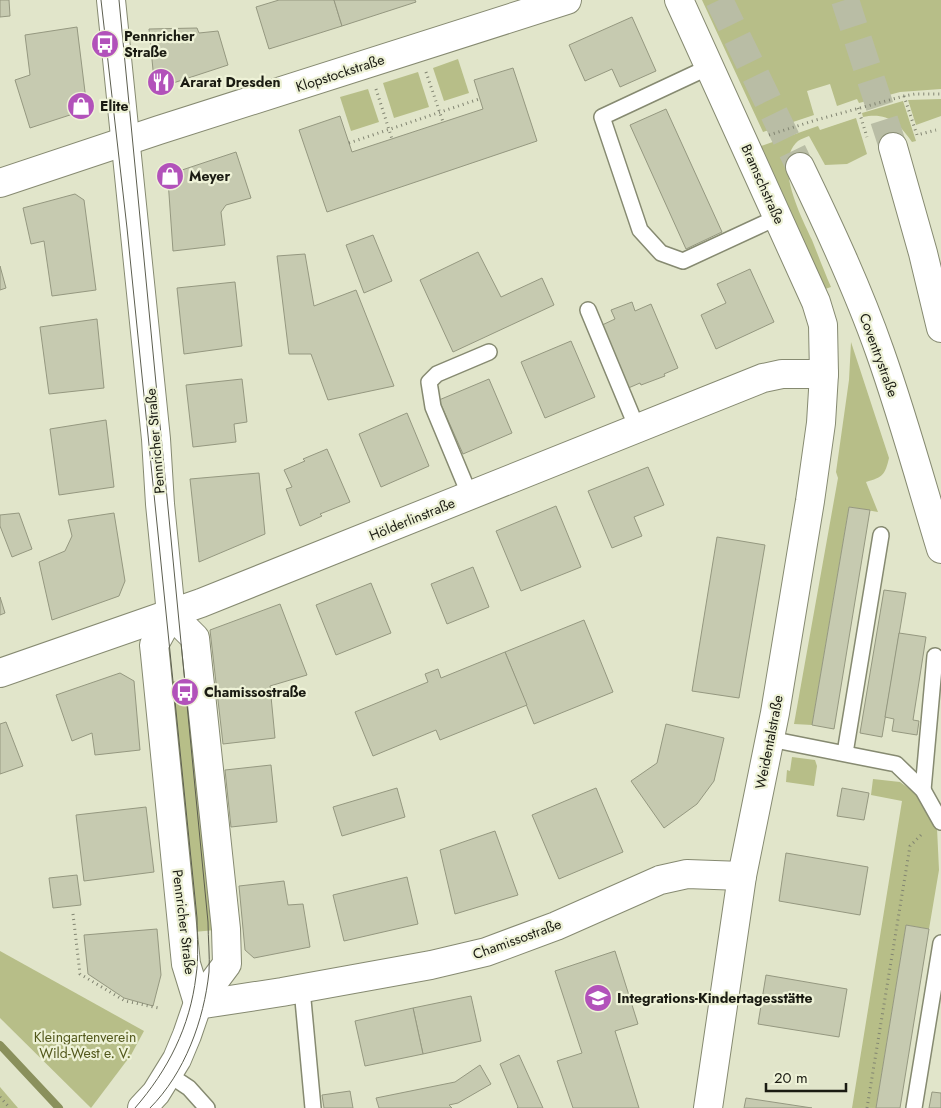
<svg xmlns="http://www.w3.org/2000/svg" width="941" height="1108" font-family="Jost,sans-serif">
  <rect width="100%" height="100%" fill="#e1e5ca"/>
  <g fill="#b7be88">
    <path d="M702,0H941V89L900,92L859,103L857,99L837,106L830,84L807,91L814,115L763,132Z"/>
    <path d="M458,59L469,93L444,101L433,68Z"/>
    <path d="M418,72L429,107L394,118L383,83Z"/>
    <path d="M368,89L379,122L351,131L340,97Z"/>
    <path d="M941,99V116L916,125L908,100Z"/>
    <path d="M903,101L916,141L912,142C899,123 887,112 863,117L862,113Z"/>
    <path d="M856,118L867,154L847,164L825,165L809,136C806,137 801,139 798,141C773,163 801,216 812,240C818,255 824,271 831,287L825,289L761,146L818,126L820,130Z"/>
    <path d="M851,342L889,458C885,475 883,477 866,482L878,512L849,507L812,725L794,724L838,478L836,472L849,380Z"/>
    <path d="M192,679L215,930L194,932L169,682Z"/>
    <path d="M792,757L815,760L817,766L814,786L786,782L787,770L790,771Z"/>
    <path d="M873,779L900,782L918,795L937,828L939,870L929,929L906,925L876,1108H852L902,801L871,795Z"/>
    <path d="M0,951L144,1031L131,1055L91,1108L0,1018Z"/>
    <path d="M0,1087L18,1108H0Z"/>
  </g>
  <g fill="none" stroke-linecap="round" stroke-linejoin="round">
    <path stroke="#8a905c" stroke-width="8" d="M0,1045L59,1108"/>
  </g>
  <g fill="#c6cab0" stroke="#959880">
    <path d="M0,0H9L10,16L0,17Z"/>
    <path d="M279,0H334L342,26L269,49L256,7Z"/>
    <path d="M334,0H415L416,2L342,26Z"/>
    <path d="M632,17L656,71L620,87L612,69L585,81L569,45Z"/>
    <path d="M77,27L86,100L76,113L30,128L15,80L30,75L25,35Z"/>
    <path d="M197,28L199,33L218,31L228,65L167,85L154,80L149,29Z"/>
    <path d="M513,68L537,141L327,212L299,130L340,116L352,152L483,109L474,80Z"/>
    <path d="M666,109L722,232L686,249L630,125Z"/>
    <path d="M236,152L251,198L226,205L221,212L225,245L173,251L168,180L170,176L173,173Z"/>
    <path d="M75,194L84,200L96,290L52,296L44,241L31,244L23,208Z"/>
    <path d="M373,235L392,281L364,293L346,245Z"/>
    <path d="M478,252L501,297L542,278L554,305L453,352L420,280Z"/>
    <path d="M305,254L314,306L356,290L394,386L328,400L311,354H289L277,256Z"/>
    <path d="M0,266L6,288L0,290Z"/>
    <path d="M750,269L774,322L716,349L701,315L726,303L717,284Z"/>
    <path d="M235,282L242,346L184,354L177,288Z"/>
    <path d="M632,302L635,311L651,304L678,368L664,374L665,376L641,385L640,383L626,389L600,326L615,319L611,310Z"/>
    <path d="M97,319L104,388L49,394L40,327Z"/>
    <path d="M571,341L595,397L545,418L521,362Z"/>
    <path d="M242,379L247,422L234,424L236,442L193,447L186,385Z"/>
    <path d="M489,379L512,433L463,454L439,400Z"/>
    <path d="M407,413L429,466L381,487L359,434Z"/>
    <path d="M106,420L114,487L59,495L50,429Z"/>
    <path d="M327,449L350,502L320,514L322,516L300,526L286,489L292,487L284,470L305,461L303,459Z"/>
    <path d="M648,467L664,505L634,517L642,536L612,548L588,491Z"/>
    <path d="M259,473L265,534L199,562L190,479Z"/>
    <path d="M556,506L581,567L521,591L496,531Z"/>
    <path d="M849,507L870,510L834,729L812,725Z"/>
    <path d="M19,513L32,549L12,557L0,526V515Z"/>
    <path d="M114,513L125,581L119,596L52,620L39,562L65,551L72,536L68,520Z"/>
    <path d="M717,537L765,545L739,698L692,691Z"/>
    <path d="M473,567L489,607L447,624L431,584Z"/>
    <path d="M371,583L391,633L336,655L316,605Z"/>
    <path d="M884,590L906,593L882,737L860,733Z"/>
    <path d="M0,597L5,613L0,615Z"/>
    <path d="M280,604L307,675L270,686L275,738L223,744L210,630Z"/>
    <path d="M584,620L613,692L534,724L505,652Z"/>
    <path d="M899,633L926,637L913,720L919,721L917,735L892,731L894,719L885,717Z"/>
    <path d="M505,652L527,705L440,740L436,730L373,756L355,712L428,682L425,674L438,669L441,678Z"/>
    <path d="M120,673L134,681L140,750L95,755L92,733L72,741L56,695Z"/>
    <path d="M6,722L23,766L0,774V724Z"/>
    <path d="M666,724L724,738L714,781L697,804L664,828L631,781L657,763Z"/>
    <path d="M271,765L277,822L231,827L225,770Z"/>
    <path d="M397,788L405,817L342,836L333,807Z"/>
    <path d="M596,788L623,852L559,879L532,815Z"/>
    <path d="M842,788L869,793L864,820L837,816Z"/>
    <path d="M146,807L154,872L84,881L76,815Z"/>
    <path d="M495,831L518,895L455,914L440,850Z"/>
    <path d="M786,853L868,867L860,915L779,901Z"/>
    <path d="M77,875L81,905L53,908L49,878Z"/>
    <path d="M407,877L418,924L344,941L333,895Z"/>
    <path d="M284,881L288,905L303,904L310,947L254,958L245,950L239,886Z"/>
    <path d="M906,925L929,929L900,1108H876Z"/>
    <path d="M157,929L161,975L153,1006L124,998L88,974L84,935Z"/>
    <path d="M615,951L638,1024L615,1031L639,1108H573L557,1061L582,1053L555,971Z"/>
    <path d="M766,975L847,989L839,1037L758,1024Z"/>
    <path d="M471,996L481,1041L423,1054L413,1008Z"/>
    <path d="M413,1008L423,1054L365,1066L355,1021Z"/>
    <path d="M519,1055L543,1108H517L518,1107L500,1064Z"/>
    <path d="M480,1065L491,1084L458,1103L449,1105L452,1108H379L376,1098L455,1082Z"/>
    <path d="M350,1091L353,1108H324L322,1095Z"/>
    <path d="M932,1092L941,1093V1108H929Z"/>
    <path d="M746,1098L812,1108H744Z"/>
  </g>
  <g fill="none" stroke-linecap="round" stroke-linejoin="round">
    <g stroke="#b9bda5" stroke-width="28" stroke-dasharray="28 14" stroke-linecap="butt">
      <path d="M719,0L800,167"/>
      <path d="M845,0L893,147"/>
    </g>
    <g stroke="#868a71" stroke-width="18">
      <g id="service">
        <path d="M709,67L602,117L640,230L661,253L683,261L778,217"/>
        <path d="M588,310L637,428"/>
        <path d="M470,496L433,407L429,382L437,374L489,352"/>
        <path d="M770,739L896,764L923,790L941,822"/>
        <path d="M845,753L881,535"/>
        <path d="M923,790L935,656"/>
        <path d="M302,989L313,1108"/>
        <path d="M168,1074L189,1088L207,1108"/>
        <path d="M914,1108L941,943"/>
      </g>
    </g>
    <g stroke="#868a71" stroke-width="30">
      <g id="minor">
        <path d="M111,0L156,439L160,504L171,614L154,645L155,654L186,964L198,1003"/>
        <path d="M679,0L816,302L823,325L824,374L821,423L810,501L775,713L742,876L708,1108"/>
        <path d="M0,183L159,130L567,0"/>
        <path d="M0,673L201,603L763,378L782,374H824"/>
        <path d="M198,1003L204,1004L282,992L431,965L486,952L556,926L660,880L687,874L742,876"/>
        <path d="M142,1108L156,1093L177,1059L187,1035L198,1003L227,964L226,929L195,638L171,614"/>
      </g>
    </g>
    <g stroke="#868a71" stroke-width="30">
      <g id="primary">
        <path d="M893,147L923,253L941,328"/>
        <path d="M800,167C829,227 858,289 880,352C903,417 921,483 941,549"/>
      </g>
    </g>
    <g stroke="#818471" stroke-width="3" stroke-dasharray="1 4" stroke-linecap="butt">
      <path d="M426,72L443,122"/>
      <path d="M376,89L392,139"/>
      <path d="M904,96L917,135L936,130"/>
      <path d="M858,108L867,137"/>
      <path d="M769,135L816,120L904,96L915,94H941"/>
      <path d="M349,143L479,99"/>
      <path d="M73,914L80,974L125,1001L159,1008"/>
      <path d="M0,1097L10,1108"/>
      <path d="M867,1108L910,846L923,833"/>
    </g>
    <use href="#service" stroke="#fff" stroke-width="15"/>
    <use href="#minor" stroke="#fff" stroke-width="28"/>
    <use href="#primary" stroke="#fff" stroke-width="28"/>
    <g stroke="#5c5e4f" stroke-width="1">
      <path d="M101,0L127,228L197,918C197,937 199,957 196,976C190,1027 168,1070 135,1108"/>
      <path d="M119,0L208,922C208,938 210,956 209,972C204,1020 185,1073 150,1108"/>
    </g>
  </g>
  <defs>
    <g id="bus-disc" transform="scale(1.4375)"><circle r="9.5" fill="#b252ba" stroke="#eef2d7"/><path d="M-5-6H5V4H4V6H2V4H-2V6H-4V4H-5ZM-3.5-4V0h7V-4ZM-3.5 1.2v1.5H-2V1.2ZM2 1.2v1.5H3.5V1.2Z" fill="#fff"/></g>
    <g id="restaurant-disc" transform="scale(1.4375)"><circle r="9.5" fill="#b252ba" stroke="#eef2d7"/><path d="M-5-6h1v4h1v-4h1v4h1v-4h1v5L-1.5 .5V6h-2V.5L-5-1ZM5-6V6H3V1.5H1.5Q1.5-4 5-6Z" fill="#fff"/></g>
    <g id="shop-disc" transform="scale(1.4375)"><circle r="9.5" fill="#b252ba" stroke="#eef2d7"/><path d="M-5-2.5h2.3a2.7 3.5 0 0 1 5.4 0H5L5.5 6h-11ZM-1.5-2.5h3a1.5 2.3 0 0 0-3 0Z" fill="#fff"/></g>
    <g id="school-disc" transform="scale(1.4375)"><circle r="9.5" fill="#b252ba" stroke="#eef2d7"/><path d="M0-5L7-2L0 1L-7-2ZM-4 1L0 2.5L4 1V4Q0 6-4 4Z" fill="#fff"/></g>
  </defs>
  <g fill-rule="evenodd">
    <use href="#bus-disc" x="105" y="44"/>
    <use href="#restaurant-disc" x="161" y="82"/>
    <use href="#shop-disc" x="81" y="106"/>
    <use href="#shop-disc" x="170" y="176"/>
    <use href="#bus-disc" x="185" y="692"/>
    <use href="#school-disc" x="598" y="998"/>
  </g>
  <g text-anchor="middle" stroke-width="4.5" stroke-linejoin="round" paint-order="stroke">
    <g font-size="14" font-weight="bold" fill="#1a1b12" stroke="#eef2d7" text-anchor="start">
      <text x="124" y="41">Pennricher<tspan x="124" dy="16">Straße</tspan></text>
      <text x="180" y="87">Ararat Dresden</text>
      <text x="100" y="111">Elite</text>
      <text x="189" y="181">Meyer</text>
      <text x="204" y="697">Chamissostraße</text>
      <text x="617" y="1003">Integrations-Kindertagesstätte</text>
    </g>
    <g font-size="14" fill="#1a1b12" stroke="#eef2d7">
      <text transform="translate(340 73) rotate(-18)" y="5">Klopstockstraße</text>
      <text transform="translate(763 184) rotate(66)" y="5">Bramschstraße</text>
      <text transform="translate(879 355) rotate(70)" y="5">Coventrystraße</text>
      <text transform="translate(155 441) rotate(-95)" y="5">Pennricher Straße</text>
      <text transform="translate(412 519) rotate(-22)" y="5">Hölderlinstraße</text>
      <text transform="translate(769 742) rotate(-79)" y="5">Weidentalstraße</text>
      <text transform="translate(184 922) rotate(83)" y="5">Pennricher Straße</text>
      <text transform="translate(517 939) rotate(-20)" y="5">Chamissostraße</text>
    </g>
    <g font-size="14" fill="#51571a" stroke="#eef2d7">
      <text x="85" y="1042">Kleingartenverein<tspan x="85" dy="16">Wild-West e. V.</tspan></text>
    </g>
  </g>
  <path d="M766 1083v8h80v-8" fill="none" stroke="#1a1b12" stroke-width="2.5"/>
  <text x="774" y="1083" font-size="15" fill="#1a1b12" stroke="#eef2d7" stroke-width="4" paint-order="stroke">20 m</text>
</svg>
